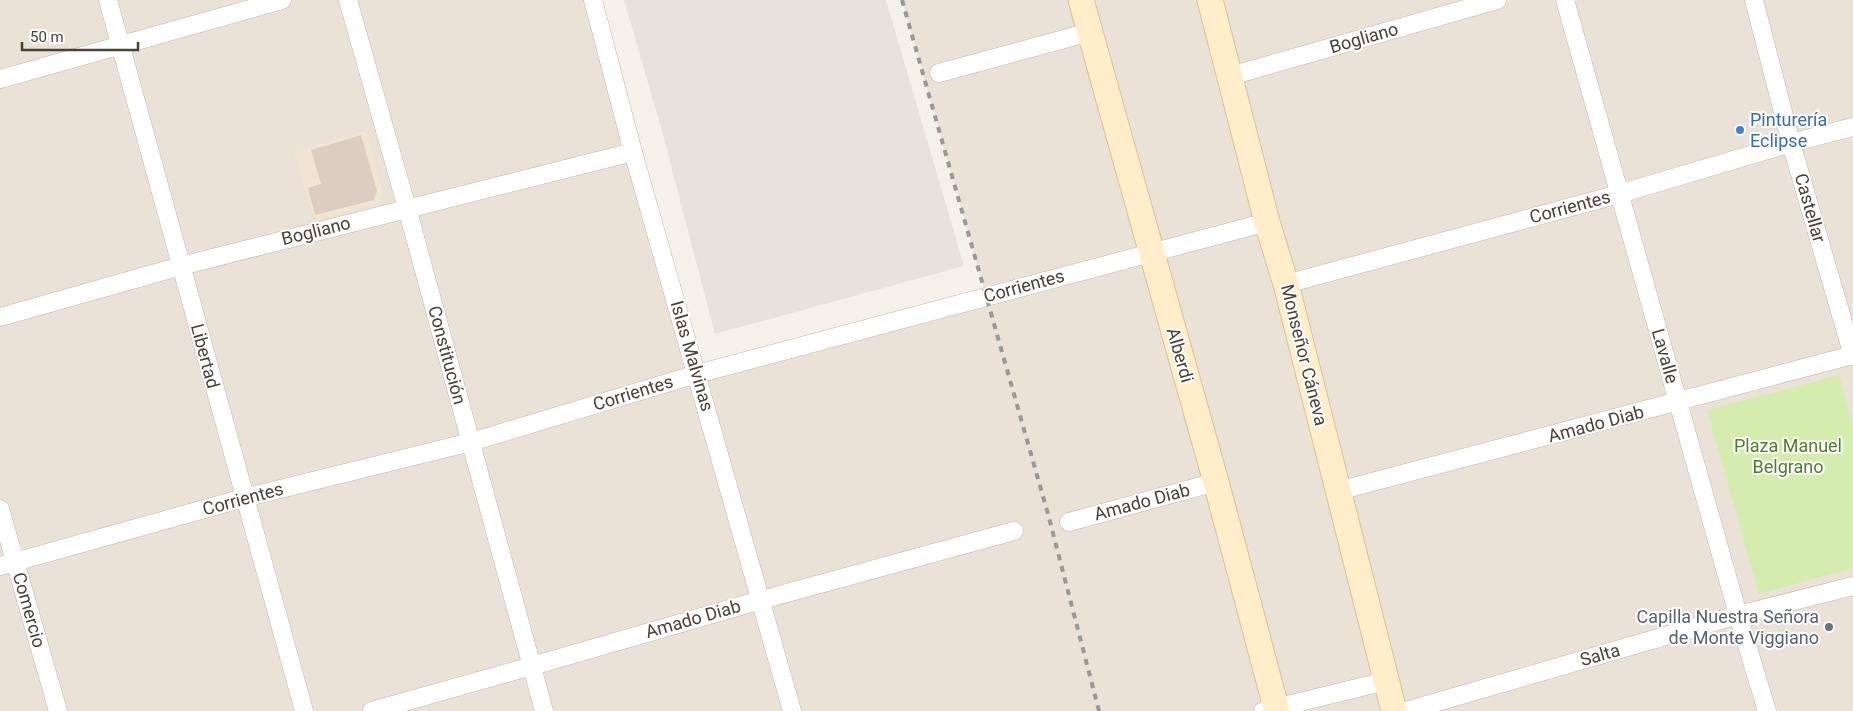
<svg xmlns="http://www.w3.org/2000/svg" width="1853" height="711" font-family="Roboto,sans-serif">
  <rect width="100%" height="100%" fill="#f5f1e9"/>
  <path fill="#eae2d6" d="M0,0H593L697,373L986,296L902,0H1853V711H0Z"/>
  <path fill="#e8e2dd" d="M624,0H886L964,266L715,334L662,131Z"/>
  <path fill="#efe5d2" d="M367,131L383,195L378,204L315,221L294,152Z"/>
  <path fill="#d5ecaf" d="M1839,375L1853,426V568L1759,594L1707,410Z"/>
  <path fill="#dbcec0" d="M361,135L377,191L374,200L315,215L308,188L321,184L311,150Z"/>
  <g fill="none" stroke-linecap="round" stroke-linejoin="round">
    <g stroke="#c2b8aa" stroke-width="19">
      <g id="street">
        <path d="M108,0L304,711"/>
        <path d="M348,0L407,208L544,711"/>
        <path d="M593,0L633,152L792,711"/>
        <path d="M1565,0L1738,615L1767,711"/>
        <path d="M1754,0L1791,143L1853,356"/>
        <path d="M939,73L1090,32"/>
        <path d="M1230,76L1497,0"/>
        <path d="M0,79L282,0"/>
        <path d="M1286,284L1619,194L1791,143L1853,127"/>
        <path d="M0,317L181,266L633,152"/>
        <path d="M1338,491L1853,355"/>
        <path d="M0,509L58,711"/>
        <path d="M1069,522L1216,482"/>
        <path d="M0,566L244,498L471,442L697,374L1267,222"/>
        <path d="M372,711L532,666L761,600L1014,531"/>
        <path d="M1263,711L1386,681"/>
        <path d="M1406,711L1738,615L1853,586"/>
      </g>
    </g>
    <g stroke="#d8c296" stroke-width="27">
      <g id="secondary">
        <path d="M1081,0L1216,482L1277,711"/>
        <path d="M1210,0L1267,222L1286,284L1394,711"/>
      </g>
    </g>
    <use href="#street" stroke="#fff" stroke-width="18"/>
    <use href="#secondary" stroke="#ffeec9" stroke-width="25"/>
    <path stroke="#989898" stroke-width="4" stroke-dasharray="6 6" stroke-linecap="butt" d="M902,0L1048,514L1099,711"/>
  </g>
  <circle fill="#3f7fe0" stroke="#fff" stroke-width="2" cx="1740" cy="130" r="5"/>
  <circle fill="#6b7280" stroke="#fff" stroke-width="2" cx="1829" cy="627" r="5"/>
  <g text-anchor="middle" stroke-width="4" stroke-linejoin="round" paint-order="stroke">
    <g font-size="18" fill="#4a4136" stroke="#fff">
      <text transform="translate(1364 38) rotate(-16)" y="6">Bogliano</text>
      <text transform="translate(1570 207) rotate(-15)" y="6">Corrientes</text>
      <text transform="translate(1810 208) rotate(74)" y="6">Castellar</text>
      <text transform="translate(316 231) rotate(-14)" y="6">Bogliano</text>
      <text transform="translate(1024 286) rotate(-15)" y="6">Corrientes</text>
      <text transform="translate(447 355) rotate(75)" y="6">Constitución</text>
      <text transform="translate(1180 355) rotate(74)" y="6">Alberdi</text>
      <text transform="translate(1304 355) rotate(76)" y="6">Monseñor Cáneva</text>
      <text transform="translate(205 356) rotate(75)" y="6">Libertad</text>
      <text transform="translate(692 356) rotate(74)" y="6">Islas Malvinas</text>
      <text transform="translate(1665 356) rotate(74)" y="6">Lavalle</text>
      <text transform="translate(633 393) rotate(-17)" y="6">Corrientes</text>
      <text transform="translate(1596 424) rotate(-15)" y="6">Amado Diab</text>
      <text transform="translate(243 499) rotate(-15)" y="6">Corrientes</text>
      <text transform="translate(1142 502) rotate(-15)" y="6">Amado Diab</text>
      <text transform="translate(29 610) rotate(74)" y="6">Comercio</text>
      <text transform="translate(693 619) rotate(-16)" y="6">Amado Diab</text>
      <text transform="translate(1600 655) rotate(-16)" y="6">Salta</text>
    </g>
    <g font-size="18" fill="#366cbe" stroke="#fff" text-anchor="start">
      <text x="1750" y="126">Pinturería<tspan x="1750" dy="21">Eclipse</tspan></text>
    </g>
    <g font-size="18" fill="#4e8025" stroke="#fff">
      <text x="1788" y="452">Plaza Manuel<tspan x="1788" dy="21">Belgrano</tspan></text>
    </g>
    <g font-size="18" fill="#5b616d" stroke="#fff" text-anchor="end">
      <text x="1819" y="623">Capilla Nuestra Señora<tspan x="1819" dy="21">de Monte Viggiano</tspan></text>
    </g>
  </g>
  <path d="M22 42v8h116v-8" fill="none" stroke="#4a4136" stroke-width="2.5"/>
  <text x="30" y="42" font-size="15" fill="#4a4136" stroke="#ffffff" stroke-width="4" paint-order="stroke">50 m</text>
</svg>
